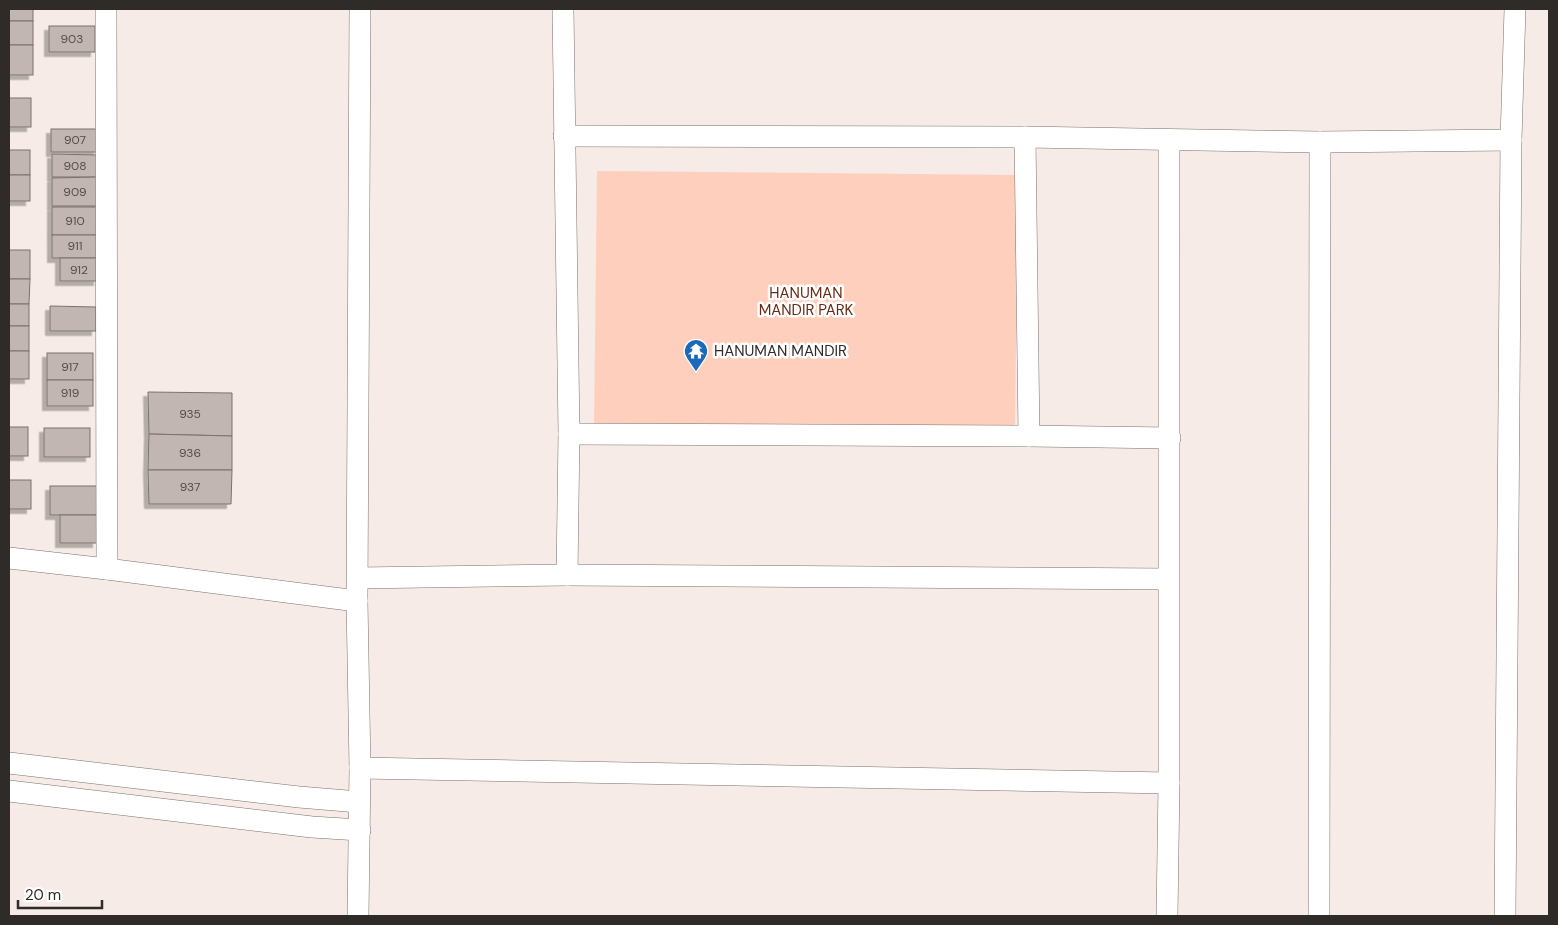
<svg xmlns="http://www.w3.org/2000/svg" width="1558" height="925" font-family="'DM Sans',sans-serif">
  <defs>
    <filter id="shadow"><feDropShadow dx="-4.5" dy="4.5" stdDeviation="0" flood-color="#0004"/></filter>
  </defs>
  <rect width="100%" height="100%" fill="#f6ebe6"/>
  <path fill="#ffcfbd" d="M597,171L1018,175L1015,432L594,428Z"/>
  <g fill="#c1b6b2" stroke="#7c716e" filter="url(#shadow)">
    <rect x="9" y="9" width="24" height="12"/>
    <rect x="9" y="21" width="24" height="24"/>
    <rect x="49" y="26" width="46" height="26"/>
    <rect x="9" y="45" width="24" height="30"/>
    <rect x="9" y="98" width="22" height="29"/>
    <rect x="51" y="129" width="47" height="23"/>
    <rect x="9" y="150" width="21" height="25"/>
    <path d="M52,154L98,155V177H52Z"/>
    <rect x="9" y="175" width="21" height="26"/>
    <path d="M99,177V206H52V178Z"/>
    <rect x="52" y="207" width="46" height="28"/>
    <rect x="52" y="235" width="46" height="23"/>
    <rect x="9" y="250" width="21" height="29"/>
    <rect x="60" y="258" width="38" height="23"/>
    <path d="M9,279H30L29,304H9Z"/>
    <rect x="9" y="304" width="20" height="22"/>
    <path d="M50,306L96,307V331H50Z"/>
    <rect x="9" y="326" width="20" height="25"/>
    <rect x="9" y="351" width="20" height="28"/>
    <rect x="47" y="353" width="46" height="27"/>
    <rect x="47" y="380" width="46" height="26"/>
    <path d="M148,392L232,393V436L149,434Z"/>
    <rect x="9" y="427" width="19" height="29"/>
    <rect x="44" y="428" width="46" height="29"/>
    <path d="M149,434L232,436V470H148Z"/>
    <path d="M148,470H232L231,504H149Z"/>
    <rect x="9" y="480" width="22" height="29"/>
    <rect x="50" y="486" width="47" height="29"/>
    <rect x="60" y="515" width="37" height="28"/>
  </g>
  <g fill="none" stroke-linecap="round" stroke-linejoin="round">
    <g stroke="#7b716d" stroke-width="22">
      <g id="street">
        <path d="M106,9L107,569"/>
        <path d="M563,9L569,434L567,575"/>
        <path d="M564,136L1025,137L1320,142L1511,140"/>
        <path d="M1025,137L1029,436"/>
        <path d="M569,434L1029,436L1170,438"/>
        <path d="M9,558L107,569L357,601"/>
        <path d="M358,578L567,575L1168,579"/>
        <path d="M9,763L299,797L359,802"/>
        <path d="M360,768L1169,783"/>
        <path d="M9,791L312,827L360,830"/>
        <path d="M358,916L360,768L357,601L360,9"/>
        <path d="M1167,916L1169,783V140"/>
        <path d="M1319,916L1320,142"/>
        <path d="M1505,916L1511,140L1515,9"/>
      </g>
    </g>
    <use href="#street" stroke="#fff" stroke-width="21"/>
  </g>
  <defs>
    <g id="temple-pin" transform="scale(1.25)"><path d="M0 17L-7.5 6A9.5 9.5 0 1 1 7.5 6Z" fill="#1a6ab9" stroke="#fff"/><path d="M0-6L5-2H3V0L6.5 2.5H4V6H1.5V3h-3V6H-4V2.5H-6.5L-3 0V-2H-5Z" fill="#fff"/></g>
  </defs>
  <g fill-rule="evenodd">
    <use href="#temple-pin" x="696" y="351"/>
  </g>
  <g text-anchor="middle" stroke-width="5" stroke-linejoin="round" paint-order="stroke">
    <g font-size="12" fill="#544e4b">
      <text x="72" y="43">903</text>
      <text x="75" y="144">907</text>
      <text x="75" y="170">908</text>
      <text x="75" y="196">909</text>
      <text x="75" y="225">910</text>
      <text x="75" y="250">911</text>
      <text x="79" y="274">912</text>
      <text x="70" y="371">917</text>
      <text x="70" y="397">919</text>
      <text x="190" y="418">935</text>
      <text x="190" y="457">936</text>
      <text x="190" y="491">937</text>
    </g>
    <g font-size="15" fill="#672c13" stroke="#fff">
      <text x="806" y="298">HANUMAN<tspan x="806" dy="17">MANDIR PARK</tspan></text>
    </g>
    <g font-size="15" fill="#2f2b29" stroke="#fff" text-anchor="start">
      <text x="714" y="356">HANUMAN MANDIR</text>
    </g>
  </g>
  <rect width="1558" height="925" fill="none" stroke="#2f2b29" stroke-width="20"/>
  <path d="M18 900v8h84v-8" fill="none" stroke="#2f2b29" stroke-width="2.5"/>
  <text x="25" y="900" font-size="15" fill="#2f2b29" stroke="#ffffff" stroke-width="4" paint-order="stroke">20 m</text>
</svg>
